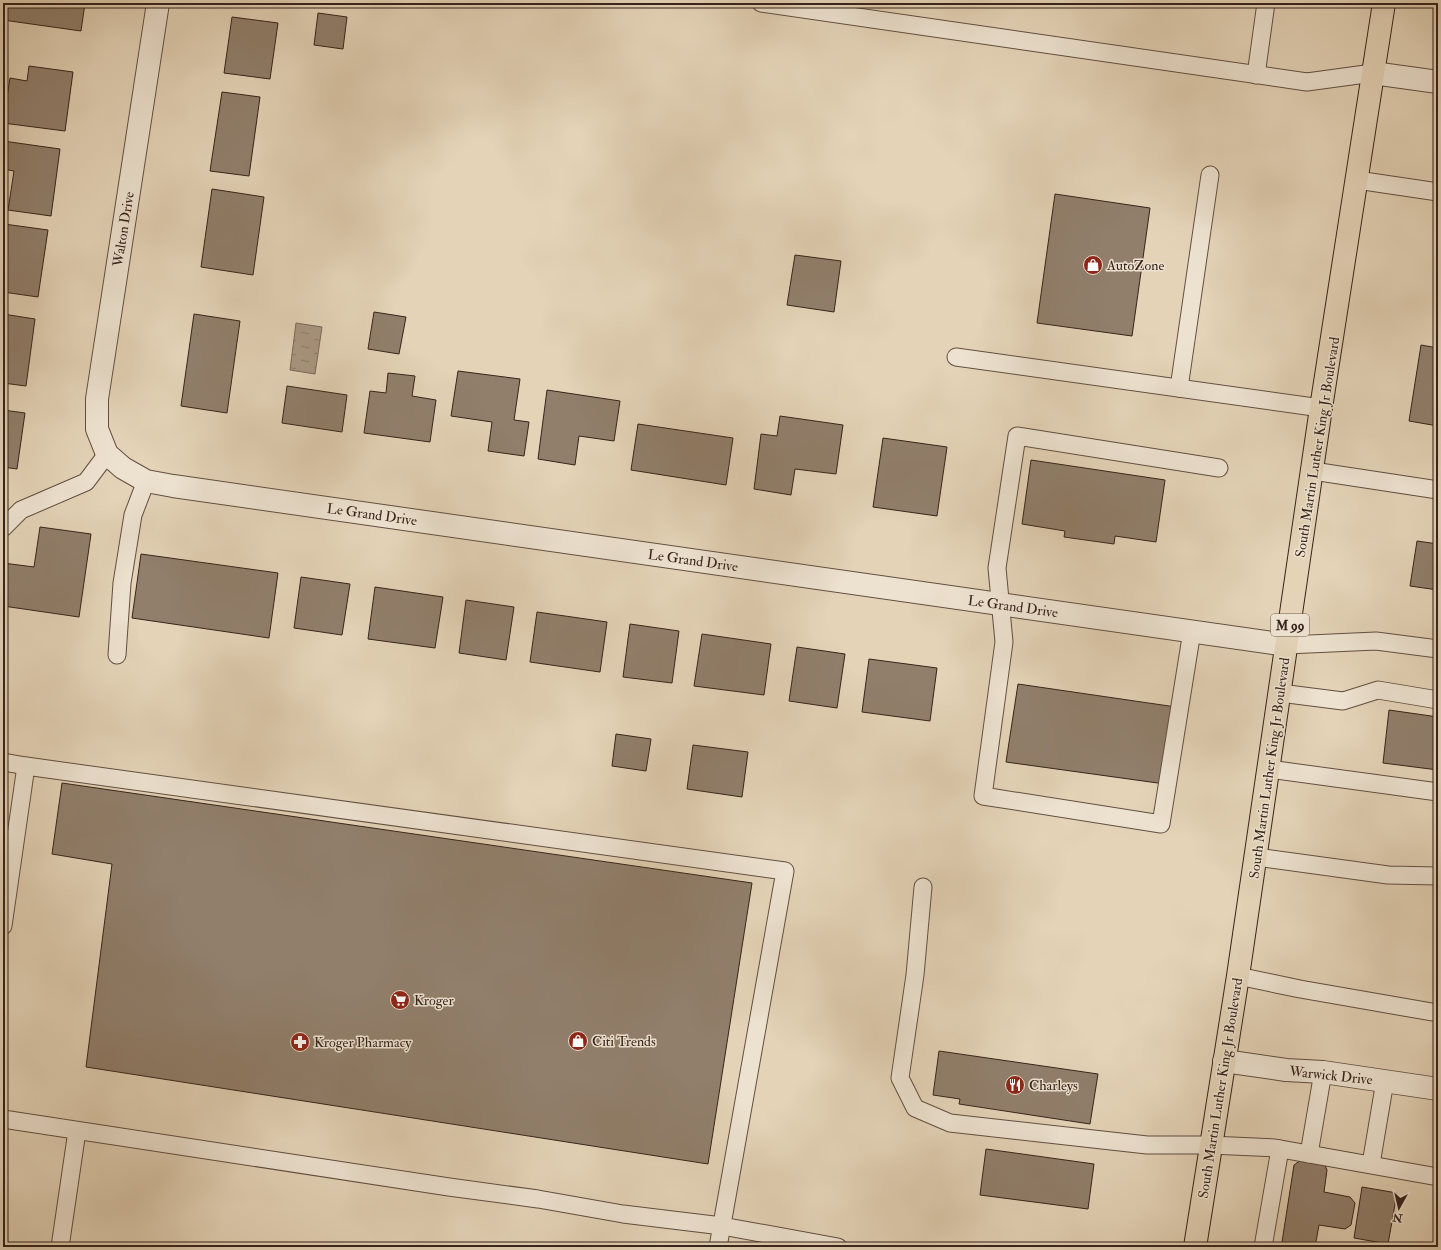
<svg xmlns="http://www.w3.org/2000/svg" width="1441" height="1250" font-family="'IM FELL Double Pica',serif">
  <defs>
    <pattern id="water-ripples" width="26" height="14" patternUnits="userSpaceOnUse"><rect width="26" height="14" fill="#a99782"/><path d="M2 4q2-2 4 0t4 0M15 11q2-2 4 0t4 0" fill="none" stroke="#8a7b6a"/></pattern>
  </defs>
  <rect width="100%" height="100%" fill="#e4d3b7"/>
  <filter id="stains"><feTurbulence type="fractalNoise" baseFrequency=".005" numOctaves="4"/><feColorMatrix values="0 0 0 0 .2 0 0 0 0 .09 0 0 0 0 .02 0 0 0 .5 -.17"/></filter>
  <radialGradient id="worn" r=".72"><stop offset=".6" stop-color="#630" stop-opacity="0"/><stop offset="1" stop-color="#630" stop-opacity=".3"/></radialGradient>
  <path fill="url(#water-ripples)" stroke="#7b6959" d="M296,323L322,327L315,374L290,370Z"/>
  <g fill="#917f6c" stroke="#37231b">
    <path d="M3,3H85L81,31L3,20Z"/>
    <path d="M318,13L347,17L343,49L314,45Z"/>
    <path d="M232,17L278,23L270,79L224,73Z"/>
    <path d="M29,66L73,72L65,131L3,123L10,78L27,81Z"/>
    <path d="M222,92L260,97L249,176L210,171Z"/>
    <path d="M3,141L60,149L51,216L8,210L14,171L3,169Z"/>
    <path d="M212,189L264,197L253,275L201,267Z"/>
    <path d="M1055,194L1150,208L1132,336L1037,323Z"/>
    <path d="M4,224L48,230L38,297L3,292V233Z"/>
    <path d="M1438,232V260L1434,259Z"/>
    <path d="M795,255L841,261L834,312L787,305Z"/>
    <path d="M374,312L406,317L399,354L368,349Z"/>
    <path d="M3,314L35,319L26,386L3,383Z"/>
    <path d="M194,314L240,321L227,413L181,406Z"/>
    <path d="M1421,345L1438,348V426L1409,421Z"/>
    <path d="M458,371L520,379L514,420L529,422L524,456L488,451L492,422L451,416Z"/>
    <path d="M388,373L415,376L412,396L436,400L430,442L364,433L370,391L386,393Z"/>
    <path d="M287,386L347,395L342,432L282,423Z"/>
    <path d="M547,390L620,401L614,441L579,436L575,465L538,459Z"/>
    <path d="M3,410L25,413L17,469L3,467Z"/>
    <path d="M780,416L843,425L836,474L795,469L791,495L754,489L761,434L777,436Z"/>
    <path d="M638,424L733,438L726,485L631,470Z"/>
    <path d="M883,438L947,447L937,516L873,507Z"/>
    <path d="M1031,460L1165,480L1156,542L1115,536L1114,544L1064,537L1065,531L1022,524Z"/>
    <path d="M40,527L91,534L79,617L3,606V563L34,567Z"/>
    <path d="M1417,541L1438,544V590L1410,586Z"/>
    <path d="M141,554L278,573L269,638L132,618Z"/>
    <path d="M301,577L350,584L342,635L294,628Z"/>
    <path d="M375,587L443,597L435,648L368,639Z"/>
    <path d="M466,600L514,607L506,660L459,653Z"/>
    <path d="M537,612L607,622L600,672L530,662Z"/>
    <path d="M630,624L679,631L672,683L623,677Z"/>
    <path d="M702,634L771,644L764,695L694,686Z"/>
    <path d="M797,647L845,654L837,708L789,701Z"/>
    <path d="M869,659L937,668L930,721L862,712Z"/>
    <path d="M1018,684L1176,707L1165,784L1006,762Z"/>
    <path d="M1389,710L1438,717V770L1383,763Z"/>
    <path d="M616,734L651,739L646,771L612,766Z"/>
    <path d="M693,745L748,752L742,797L687,789Z"/>
    <path d="M62,783L752,883L708,1164L86,1067L112,864L52,854Z"/>
    <path d="M939,1051L1098,1074L1090,1124L959,1104L960,1099L933,1095Z"/>
    <path d="M986,1149L1094,1164L1088,1209L980,1195Z"/>
    <path d="M1301,1160L1324,1163L1327,1170L1324,1192L1350,1197L1355,1203L1351,1225L1345,1229L1319,1225L1315,1247H1285L1282,1242L1294,1165Z"/>
    <path d="M1362,1187L1397,1193L1388,1244L1354,1238Z"/>
  </g>
  <g fill="none" stroke-linecap="round" stroke-linejoin="round">
    <g stroke="#624f42" stroke-width="19">
      <g id="service">
        <path d="M761,3L1307,82L1373,73"/>
        <path d="M1256,75L1266,3"/>
        <path d="M1357,180L1438,192"/>
        <path d="M956,357L1321,408"/>
        <path d="M1179,388L1210,175"/>
        <path d="M1313,471L1438,490"/>
        <path d="M3,528L21,510L86,482L107,454"/>
        <path d="M1192,631L1161,824L983,796L1004,642L997,568L1017,436L1219,468"/>
        <path d="M1287,645L1376,641L1438,649"/>
        <path d="M117,655L122,583L133,515L146,481"/>
        <path d="M1280,693L1343,701L1378,690L1438,700"/>
        <path d="M3,762L26,766"/>
        <path d="M1269,769L1438,792"/>
        <path d="M1256,857L1388,875L1438,876"/>
        <path d="M923,887L915,975L900,1078L915,1108L950,1123L1147,1145H1210L1275,1148L1438,1177"/>
        <path d="M3,926L26,766L785,871L718,1247"/>
        <path d="M1238,976L1300,989L1438,1013"/>
        <path d="M3,1119L449,1187L538,1199L623,1214L722,1226L838,1247"/>
        <path d="M1309,1154L1323,1072"/>
        <path d="M1371,1164L1385,1081"/>
        <path d="M60,1247L77,1131"/>
        <path d="M1263,1247L1280,1149"/>
      </g>
    </g>
    <g stroke="#624f42" stroke-width="24">
      <g id="minor">
        <path d="M158,3L97,399V429L107,454L123,468L146,481L173,486L1287,645"/>
        <path d="M1373,73L1438,82"/>
        <path d="M1224,1061L1286,1070L1323,1072L1438,1089"/>
      </g>
    </g>
    <g stroke="#37231b" stroke-width="24">
      <path id="primary" d="M1195,1247L1238,976L1321,408L1384,3"/>
    </g>
    <use href="#service" stroke="#ede2d0" stroke-width="17"/>
    <use href="#minor" stroke="#ede2d0" stroke-width="22"/>
    <use href="#primary" stroke="#e4d3b7" stroke-width="22"/>
  </g>
  <defs>
    <g id="shop-disc" transform="scale(1)"><circle r="9.5" fill="#8f2418" stroke="#ede2d0"/><path d="M-5-2.5h2.3a2.7 3.5 0 0 1 5.4 0H5L5.5 6h-11ZM-1.5-2.5h3a1.5 2.3 0 0 0-3 0Z" fill="#fff"/></g>
    <g id="supermarket-disc" transform="scale(1)"><circle r="9.5" fill="#8f2418" stroke="#ede2d0"/><path d="M-6-5.5h2.5l.6 2H6L4.5 2H-2.5L-4.4-4H-6ZM-1.5 3.2a1.3 1.3 0 1 0 .1 0ZM3 3.2a1.3 1.3 0 1 0 .1 0Z" fill="#fff"/></g>
    <g id="pharmacy-disc" transform="scale(1)"><circle r="9.5" fill="#8f2418" stroke="#ede2d0"/><path d="M-2-6h4v4h4v4h-4v4h-4v-4h-4v-4h4Z" fill="#fff"/></g>
    <g id="restaurant-disc" transform="scale(1)"><circle r="9.5" fill="#8f2418" stroke="#ede2d0"/><path d="M-5-6h1v4h1v-4h1v4h1v-4h1v5L-1.5 .5V6h-2V.5L-5-1ZM5-6V6H3V1.5H1.5Q1.5-4 5-6Z" fill="#fff"/></g>
  </defs>
  <g fill-rule="evenodd">
    <use href="#shop-disc" x="1093" y="265"/>
    <use href="#supermarket-disc" x="400" y="1000"/>
    <use href="#shop-disc" x="578" y="1041"/>
    <use href="#pharmacy-disc" x="300" y="1042"/>
    <use href="#restaurant-disc" x="1015" y="1085"/>
  </g>
  <g text-anchor="middle" stroke-width="3" stroke-linejoin="round" paint-order="stroke">
    <rect fill="#ede2d0" stroke="#6e5c51" stroke-width="1" x="1271" y="614" width="38" height="22" rx="3"/>
    <g font-size="13" font-weight="bold" fill="#37231b">
      <text x="1290" y="630">M 99</text>
    </g>
    <g font-size="14" fill="#37231b" stroke="#ede2d0">
      <text transform="translate(123 229) rotate(-81)" y="5">Walton Drive</text>
      <text transform="translate(1317 447) rotate(-81)" y="5">South Martin Luther King Jr Boulevard</text>
      <text transform="translate(372 514) rotate(8)" y="5">Le Grand Drive</text>
      <text transform="translate(693 560) rotate(8)" y="5">Le Grand Drive</text>
      <text transform="translate(1013 606) rotate(8)" y="5">Le Grand Drive</text>
      <text transform="translate(1269 768) rotate(-82)" y="5">South Martin Luther King Jr Boulevard</text>
      <text transform="translate(1331 1075) rotate(6)" y="5">Warwick Drive</text>
      <text transform="translate(1220 1088) rotate(-81)" y="5">South Martin Luther King Jr Boulevard</text>
    </g>
    <g font-size="14" fill="#37231b" stroke="#ede2d0" text-anchor="start">
      <text x="1107" y="270">AutoZone</text>
      <text x="414" y="1005">Kroger</text>
      <text x="592" y="1046">Citi Trends</text>
      <text x="314" y="1047">Kroger Pharmacy</text>
      <text x="1029" y="1090">Charleys</text>
    </g>
  </g>
  <rect width="1441" height="1250" fill="none" stroke="#e4d3b7" stroke-width="16"/>
  <rect x="4" y="4" width="1433" height="1242" fill="none" stroke="#37231b" stroke-width="2"/>
  <rect x="8" y="8" width="1425" height="1234" fill="none" stroke="#37231b"/>
  <g transform="translate(1399 1208) rotate(188)" stroke="#ede2d0" stroke-width="3" paint-order="stroke">
  <path d="M0-3L7 15L0 10L-7 15Z" fill="#37231b"/>
  <text y="-6" font-size="11" font-weight="bold" text-anchor="middle" fill="#37231b">N</text>
  </g>
  <rect width="100%" height="100%" filter="url(#stains)"/>
  <rect width="100%" height="100%" fill="url(#worn)"/>
</svg>
